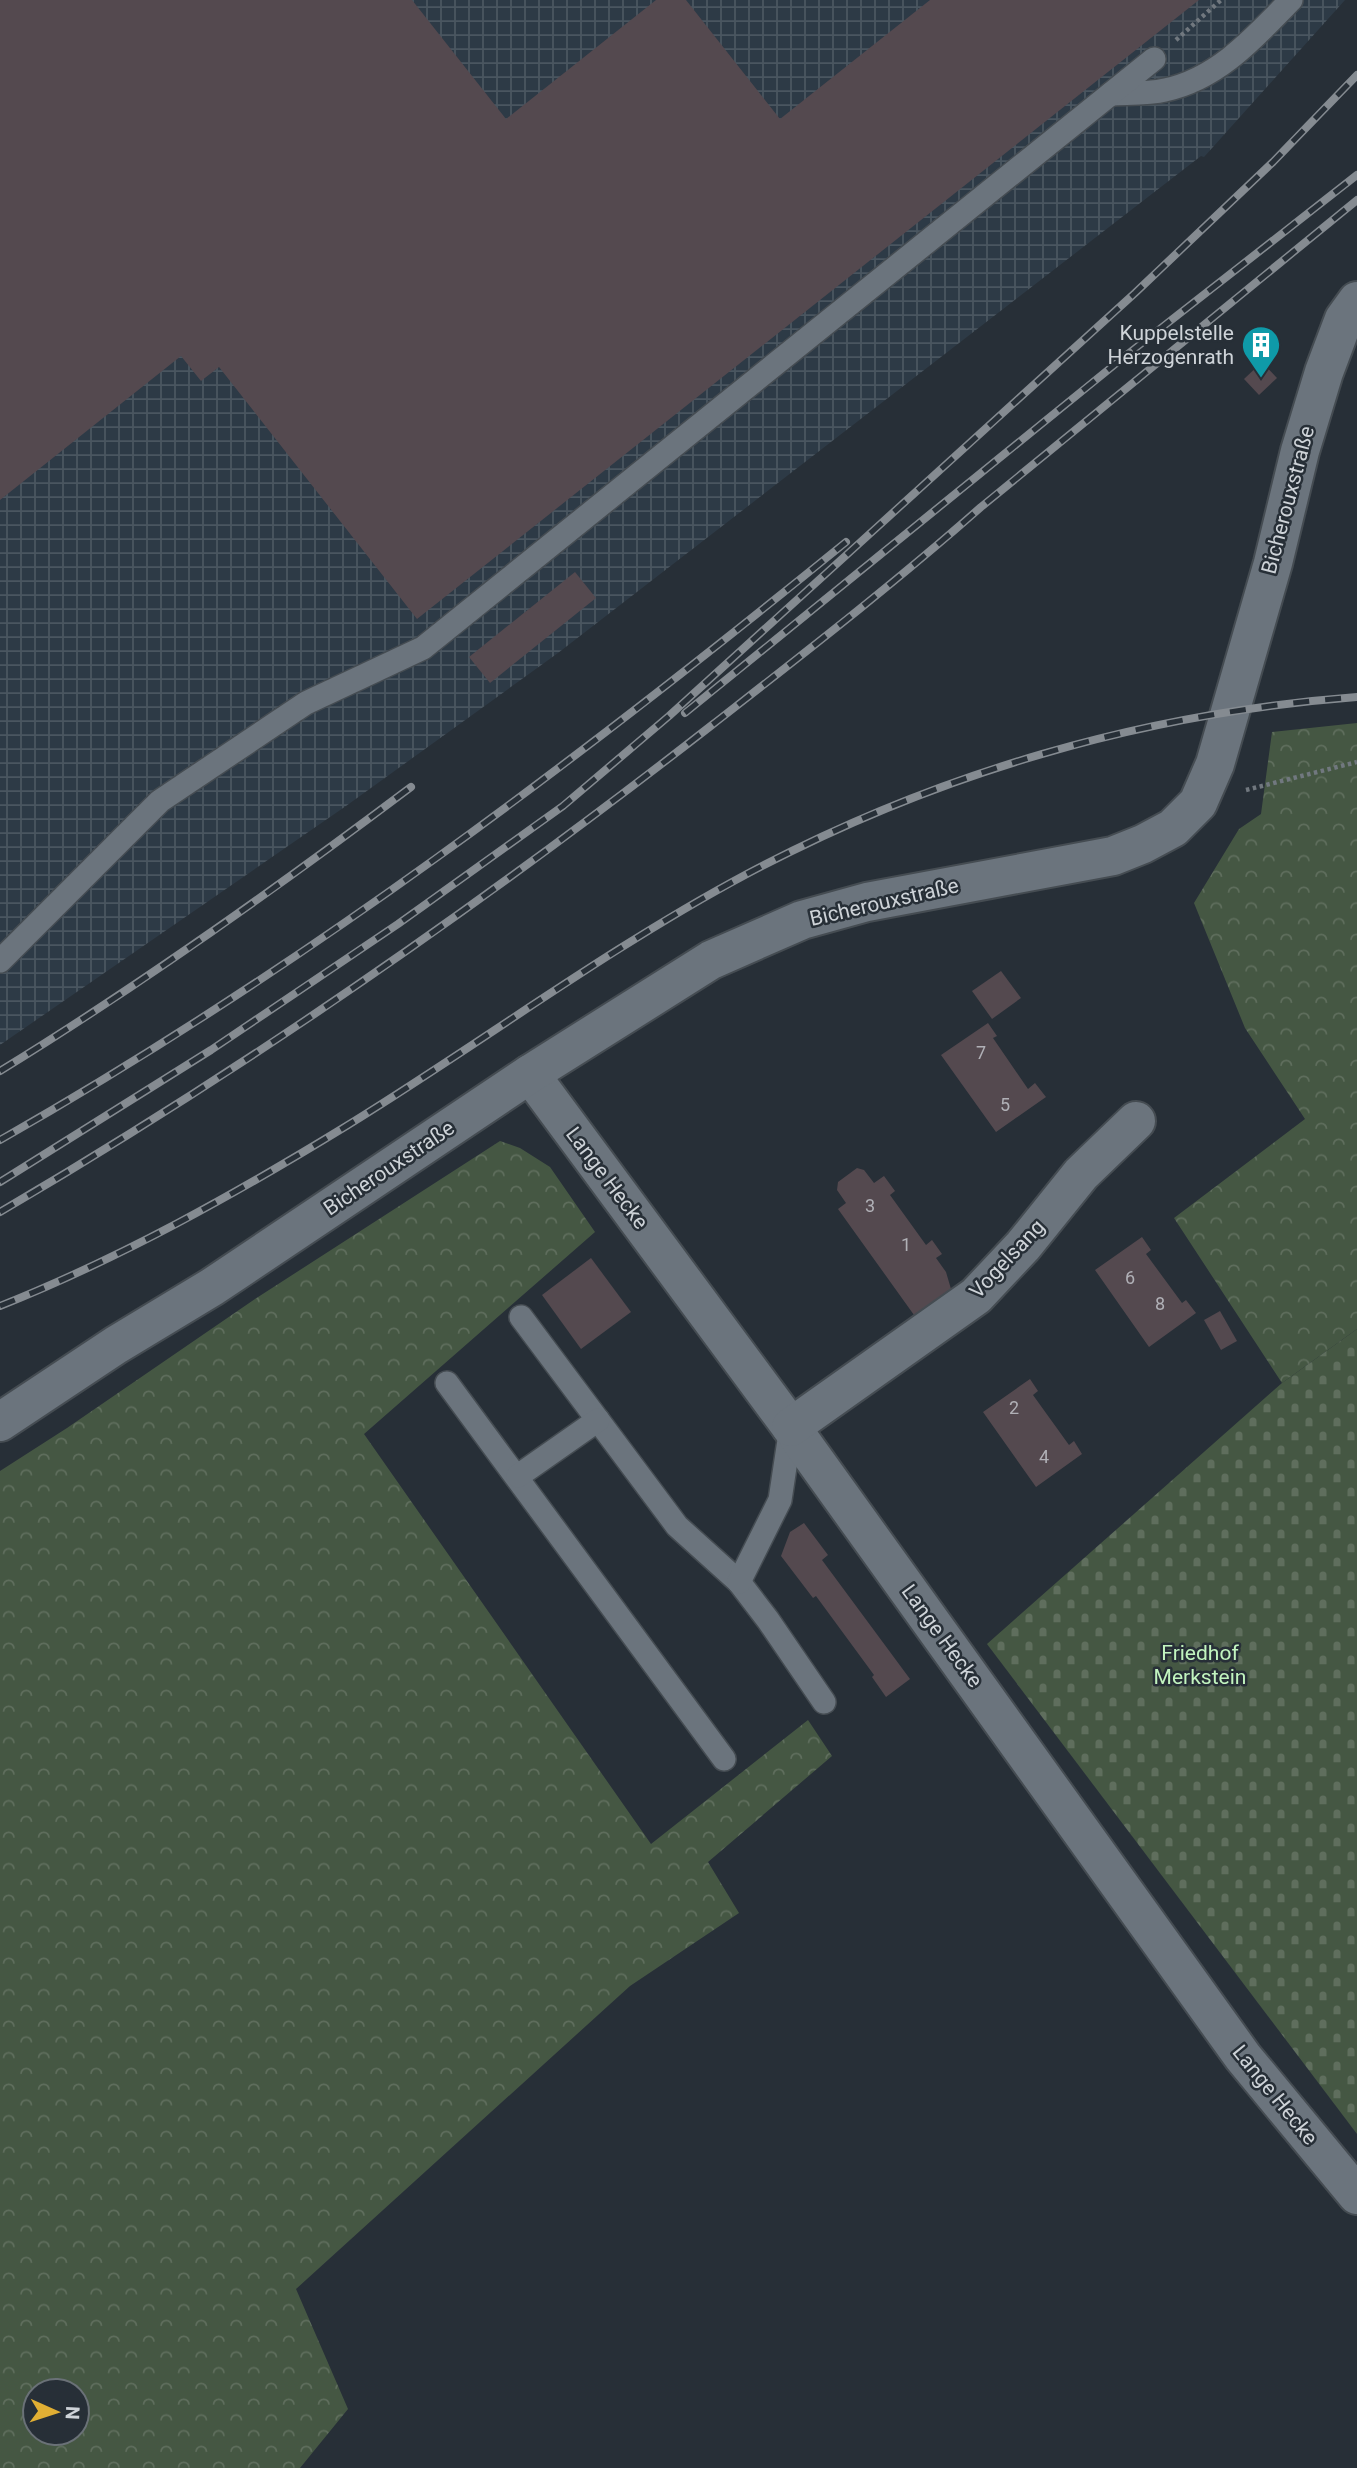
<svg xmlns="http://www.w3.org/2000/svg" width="1357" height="2468" font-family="Roboto,sans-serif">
  <defs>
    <pattern id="industrial-grid" width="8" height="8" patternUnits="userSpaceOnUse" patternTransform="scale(1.75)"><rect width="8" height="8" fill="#2d3a46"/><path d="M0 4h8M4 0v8" fill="none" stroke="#4a5660"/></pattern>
    <pattern id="forest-crowns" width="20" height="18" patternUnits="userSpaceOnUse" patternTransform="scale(1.75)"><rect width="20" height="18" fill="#455743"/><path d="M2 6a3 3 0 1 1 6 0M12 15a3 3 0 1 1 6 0" fill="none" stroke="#5f6e5d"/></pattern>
    <pattern id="cemetery-stones" width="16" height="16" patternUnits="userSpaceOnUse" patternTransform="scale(1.75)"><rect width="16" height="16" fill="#455743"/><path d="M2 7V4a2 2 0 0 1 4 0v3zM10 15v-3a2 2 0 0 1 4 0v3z" fill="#5f6e5d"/></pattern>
  </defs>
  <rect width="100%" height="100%" fill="#272f37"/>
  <path fill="url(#industrial-grid)" d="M0,0H1345L1204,157L1201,156L558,653L346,806L0,1045Z"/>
  <g fill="url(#forest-crowns)" fill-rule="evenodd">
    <path d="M1357,723V1329L1282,1383L1174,1218L1305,1119L1245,1028L1194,903L1239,829L1261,814L1272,732Z"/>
    <path d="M500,1141L520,1148L550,1167L595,1232L364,1434L651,1844L808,1720L832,1756L708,1862L739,1913L630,1986L296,2289L348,2409L300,2468H0V1471L67,1428L255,1299ZM77,2391V2433H35V2391Z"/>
  </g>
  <path fill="url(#cemetery-stones)" d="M1357,1329V2134L987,1644L1282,1383Z"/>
  <g fill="#54494f">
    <path d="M0,0H412L506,119L656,0H686L780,119L930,0H1199L417,619L219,367L201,381L181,356L0,500Z"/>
    <path d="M1262,362L1277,378L1259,395L1244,379Z"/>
    <path d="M575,572L596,598L490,683L469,657Z"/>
    <path d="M1001,971L1021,998L992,1019L972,991Z"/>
    <path d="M988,1023L997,1036L993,1038L1028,1089L1035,1083L1046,1097L996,1132L941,1055Z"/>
    <path d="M857,1168L864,1170L874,1183L884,1176L895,1191L890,1195L926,1245L932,1240L942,1254L936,1258L946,1272L951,1289L914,1315L838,1209L846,1203L837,1190L838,1182Z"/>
    <path d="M1142,1237L1151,1250L1146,1254L1182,1303L1186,1300L1196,1313L1149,1347L1095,1270Z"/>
    <path d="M591,1258L631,1312L581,1349L542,1295Z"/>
    <path d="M1220,1311L1237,1341L1221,1350L1204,1320Z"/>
    <path d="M1030,1379L1038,1391L1033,1395L1069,1445L1074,1441L1082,1454L1036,1487L983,1412Z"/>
    <path d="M804,1523L828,1555L822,1560L910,1679L886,1697L872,1677L874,1675L816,1596L813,1598L781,1556L790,1532Z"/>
  </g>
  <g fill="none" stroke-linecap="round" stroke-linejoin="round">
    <g stroke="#454c52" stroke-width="26">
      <g id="lane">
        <path d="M1111,94C1128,93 1148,94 1165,90C1218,79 1255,37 1291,0"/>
        <path d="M0,961L160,801L306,703L423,648L1154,59"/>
        <path d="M521,1317L677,1526L739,1582L768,1620L824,1702"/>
        <path d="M447,1383L724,1759"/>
        <path d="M518,1476L598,1420"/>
        <path d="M739,1582L780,1500L791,1427"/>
      </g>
    </g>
    <g stroke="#454c52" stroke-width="42">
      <g id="street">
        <path d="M530,1074L791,1427L1243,2057L1357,2195"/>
        <path d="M791,1427L976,1296L1023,1246L1081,1174L1136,1121"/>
      </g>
    </g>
    <g stroke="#454c52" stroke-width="42">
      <path id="secondary" d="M0,1422L116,1345L212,1287L530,1074L711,960L802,920L867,902L1113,856L1143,844L1173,828L1198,803L1215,764L1273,563L1300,451L1324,372L1344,319L1357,301"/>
    </g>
    <g stroke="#71787f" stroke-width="4.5" stroke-dasharray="3.5 3.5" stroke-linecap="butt">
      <path d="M1176,40L1221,0"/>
      <path d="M1246,790L1357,762"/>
    </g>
    <use href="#lane" stroke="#6b747d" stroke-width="23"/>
    <use href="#street" stroke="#6b747d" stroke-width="38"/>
    <use href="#secondary" stroke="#6b747d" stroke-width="38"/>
    <g stroke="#858b91" stroke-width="8">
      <g id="rail">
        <path d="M685,713L1124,357L1357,175"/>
        <path d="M0,1071C142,984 278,887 411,787"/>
        <path d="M0,1140C301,969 578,760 846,542"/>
        <path d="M0,1182L211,1050L398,924L563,806L669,716L1135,293L1273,162L1357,75"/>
        <path d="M0,1212C248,1067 486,901 712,725C803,654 895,583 981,507L1357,200"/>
        <path d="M0,1306C121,1258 237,1193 348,1125C481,1043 607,949 745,875C934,774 1143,713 1357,697"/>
      </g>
    </g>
    <use href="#rail" stroke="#272f37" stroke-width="5" stroke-dasharray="16" stroke-linecap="butt"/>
  </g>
  <defs>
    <g id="building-pin" transform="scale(2.0125)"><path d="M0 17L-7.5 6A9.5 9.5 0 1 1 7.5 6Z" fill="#0f9aa8" stroke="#272f37"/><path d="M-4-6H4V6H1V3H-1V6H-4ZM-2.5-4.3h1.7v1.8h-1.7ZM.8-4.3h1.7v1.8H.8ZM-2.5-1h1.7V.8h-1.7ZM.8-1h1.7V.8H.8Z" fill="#fff"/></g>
  </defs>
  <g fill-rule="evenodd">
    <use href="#building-pin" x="1261" y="345"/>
  </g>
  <g text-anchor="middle" stroke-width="5" stroke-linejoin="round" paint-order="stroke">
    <g font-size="18" fill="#b0b0b6">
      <text x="981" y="1059">7</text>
      <text x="1005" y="1111">5</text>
      <text x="870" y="1212">3</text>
      <text x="906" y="1251">1</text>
      <text x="1130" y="1284">6</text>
      <text x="1160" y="1310">8</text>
      <text x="1014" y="1414">2</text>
      <text x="1044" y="1463">4</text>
    </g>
    <g font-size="21" fill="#ced3d8" stroke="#272f37" text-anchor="end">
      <text x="1234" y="340">Kuppelstelle<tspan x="1234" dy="24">Herzogenrath</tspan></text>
    </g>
    <g font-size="21" fill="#ced3d8" stroke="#272f37">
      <text transform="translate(1288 500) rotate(-75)" y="7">Bicherouxstraße</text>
      <text transform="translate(884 902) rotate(-13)" y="7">Bicherouxstraße</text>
      <text transform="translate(389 1168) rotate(-34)" y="7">Bicherouxstraße</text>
      <text transform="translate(607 1178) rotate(53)" y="7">Lange Hecke</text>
      <text transform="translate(1007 1259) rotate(-47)" y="7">Vogelsang</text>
      <text transform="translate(942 1636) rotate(54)" y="7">Lange Hecke</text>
      <text transform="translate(1275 2095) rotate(51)" y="7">Lange Hecke</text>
    </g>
    <g font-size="21" fill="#c2f4bf" stroke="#272f37">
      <text x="1200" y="1660">Friedhof<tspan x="1200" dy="24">Merkstein</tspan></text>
    </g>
  </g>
  <g transform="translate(56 2412) rotate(93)"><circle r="33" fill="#272f37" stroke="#6a7177" stroke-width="2"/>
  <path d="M0-5L12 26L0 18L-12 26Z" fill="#e1af34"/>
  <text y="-10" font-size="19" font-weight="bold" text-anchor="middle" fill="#ced3d8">N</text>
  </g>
</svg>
